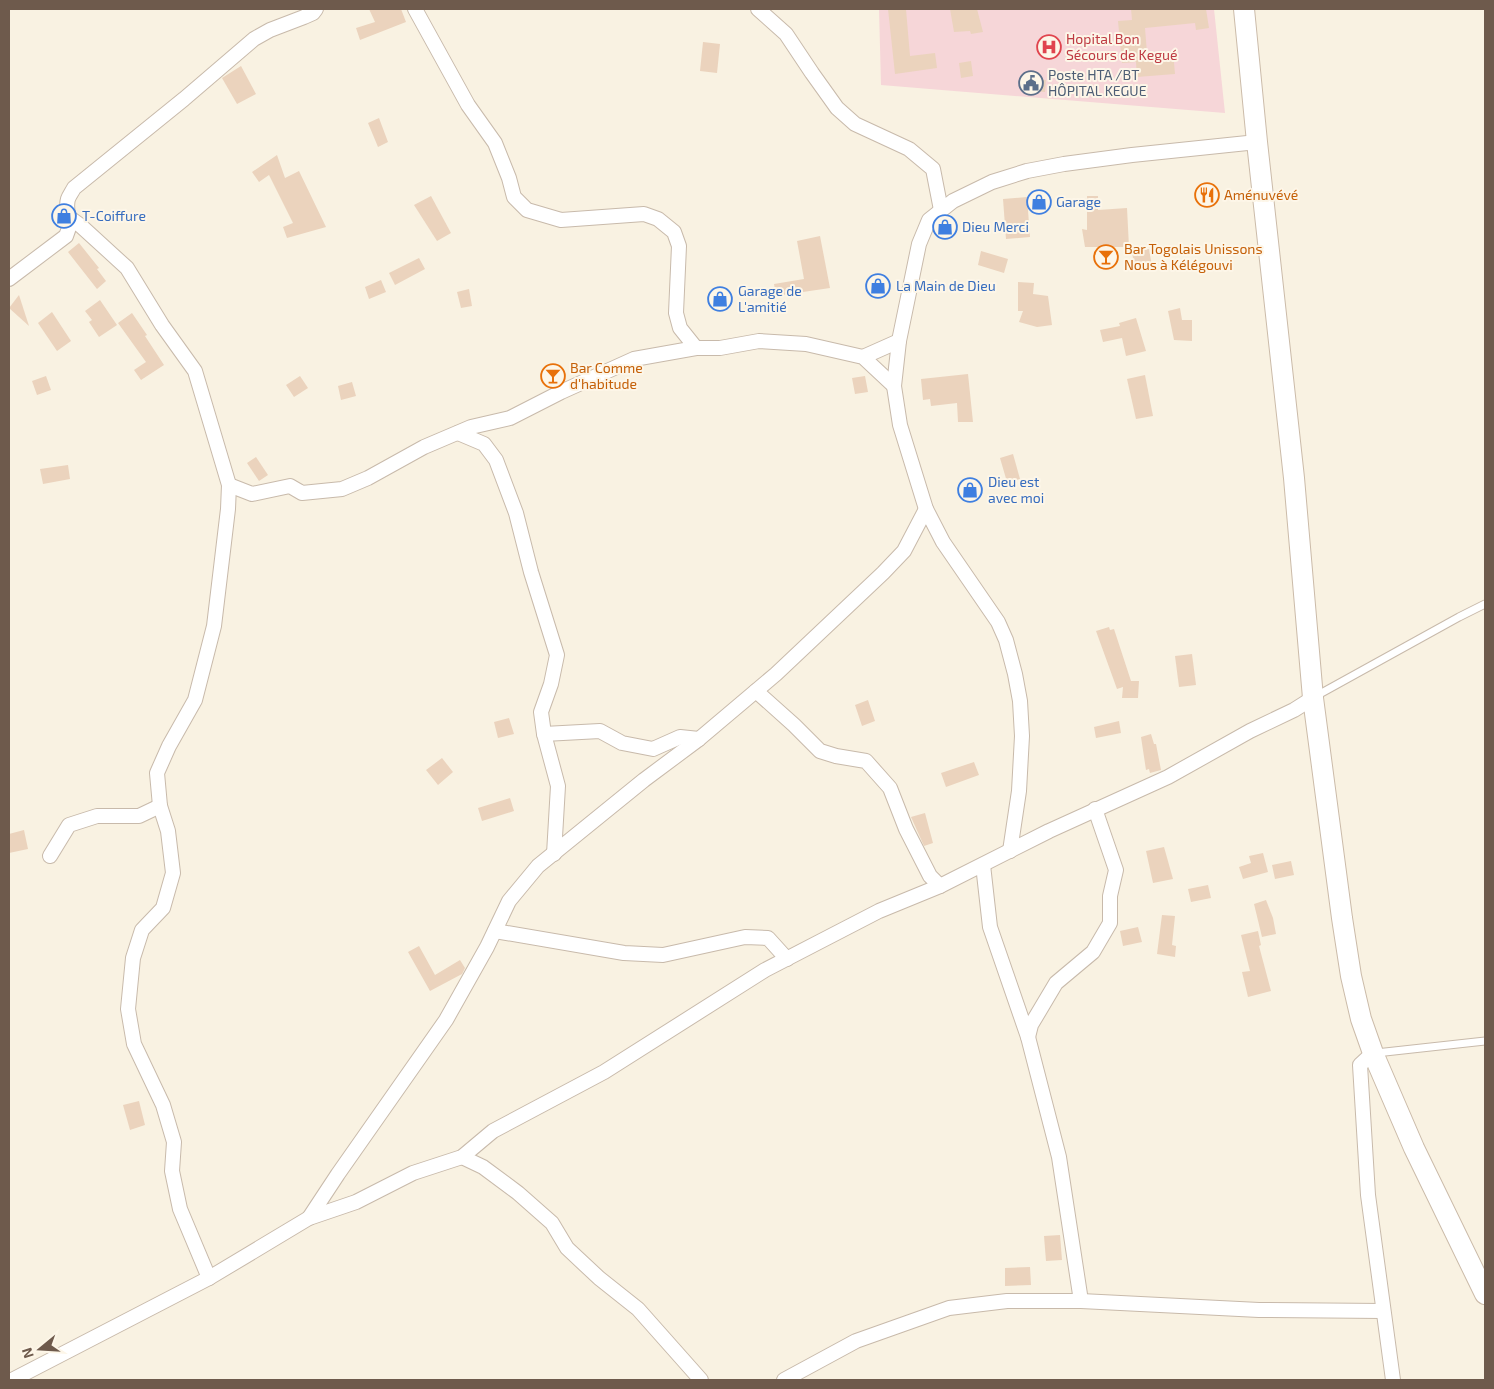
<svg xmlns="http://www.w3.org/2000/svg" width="1494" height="1389" font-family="'Exo 2',sans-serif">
  <rect width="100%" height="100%" fill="#f9f2e2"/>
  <path fill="#f6d6d8" d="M879,9H1214L1225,113L881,85Z"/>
  <g fill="#ebd3bd">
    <path d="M369,9H401L406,22L360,40L356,28L375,22Z"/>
    <path d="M888,9H906L910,56L935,53L937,68L895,74Z"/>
    <path d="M950,9H977L983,32L971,34L970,31L954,32Z"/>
    <path d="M1131,9H1206L1209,28L1196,30L1195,23L1145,28L1147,53L1173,51L1175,74L1137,77L1136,62L1122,63L1118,21L1132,20Z"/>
    <path d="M703,42L720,44L717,73L700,71Z"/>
    <path d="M971,61L973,76L961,78L959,63Z"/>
    <path d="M241,66L256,94L237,104L222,78Z"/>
    <path d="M1034,79L1046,80L1045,92L1033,91Z"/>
    <path d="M379,118L388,142L378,147L368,123Z"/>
    <path d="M277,155L285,178L299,171L326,227L287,238L283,227L293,223L269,175L259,182L252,172Z"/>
    <path d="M431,196L451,233L437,241L414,205Z"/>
    <path d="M1087,196H1098V210L1127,208L1129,247H1085L1082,229L1087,230Z"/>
    <path d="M1027,197L1030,237L1006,239L1003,199Z"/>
    <path d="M820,236L830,288L776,296L774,284L804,279L797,241Z"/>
    <path d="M79,243L99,268L97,269L106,281L97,289L68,252Z"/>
    <path d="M1149,249L1152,266L1135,270L1132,252Z"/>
    <path d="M981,251L1008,259L1004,273L978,265Z"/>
    <path d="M419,258L425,269L395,285L389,273Z"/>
    <path d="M381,280L386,292L369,299L365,287Z"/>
    <path d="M1018,282L1034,283L1033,294L1048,296L1052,325L1037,327L1019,322L1023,311H1018Z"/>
    <path d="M469,289L472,306L461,308L457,292Z"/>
    <path d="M19,295L29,326L9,308Z"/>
    <path d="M100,300L117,325L99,337L89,322L92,320L85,311Z"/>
    <path d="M1180,308L1182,320H1192V341L1174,340L1168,311Z"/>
    <path d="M52,312L71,341L57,351L38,323Z"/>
    <path d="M132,313L147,335L145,336L164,365L141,380L134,370L146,362L118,323Z"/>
    <path d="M1136,318L1146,351L1126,356L1122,338L1103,342L1100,330L1120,326L1119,323Z"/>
    <path d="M968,374L973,422H958L957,403L931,406L930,399L923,400L921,379Z"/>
    <path d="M1145,375L1153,416L1136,419L1127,379Z"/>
    <path d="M46,376L51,390L37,395L32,381Z"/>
    <path d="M300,376L308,388L294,397L286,385Z"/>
    <path d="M865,376L868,392L855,394L852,378Z"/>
    <path d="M352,382L356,396L341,400L338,386Z"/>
    <path d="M1013,454L1020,479L1007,482L1000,458Z"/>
    <path d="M256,457L268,475L259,481L247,463Z"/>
    <path d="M68,465L70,479L43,484L40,469Z"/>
    <path d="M1109,627L1110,630L1114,629L1131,681H1139L1138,698H1122L1123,687L1117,689L1096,631Z"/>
    <path d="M1192,654L1196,685L1179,687L1175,656Z"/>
    <path d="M868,700L875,721L862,726L855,705Z"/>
    <path d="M509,718L514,734L498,738L494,722Z"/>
    <path d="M1119,721L1121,733L1096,738L1094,727Z"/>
    <path d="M1151,734L1154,744H1156L1161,770L1150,773L1149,769L1146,770L1141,737Z"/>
    <path d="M442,758L453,772L438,785L426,770Z"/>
    <path d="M974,762L979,775L946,787L941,773Z"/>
    <path d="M510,798L514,811L482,821L478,808Z"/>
    <path d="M925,813L933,843L924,846L911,817Z"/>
    <path d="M24,830L28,849L9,853V834Z"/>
    <path d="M1164,847L1173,879L1153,883L1146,851Z"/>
    <path d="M1263,853L1268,872L1243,879L1239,867L1251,863L1249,856Z"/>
    <path d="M1291,861L1294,875L1275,879L1272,865Z"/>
    <path d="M1208,885L1211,898L1191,902L1188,889Z"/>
    <path d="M1266,900L1273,918L1276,934L1262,937L1254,904Z"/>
    <path d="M1162,915L1175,916L1172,945L1176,946L1175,957L1157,954Z"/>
    <path d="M1138,927L1142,942L1123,946L1120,931Z"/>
    <path d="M1258,931L1261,945L1259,946L1271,991L1248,997L1242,972L1250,971L1241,935Z"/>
    <path d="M419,946L435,975L460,960L465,968L462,974L430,991L408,952Z"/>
    <path d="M139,1101L145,1125L130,1130L123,1105Z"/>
    <path d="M1060,1235L1062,1260L1046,1261L1044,1236Z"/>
    <path d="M1030,1267L1031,1285L1005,1286V1268Z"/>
  </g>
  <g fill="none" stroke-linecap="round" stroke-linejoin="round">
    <g stroke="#c8baab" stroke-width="9">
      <g id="service">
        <path d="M1316,696L1459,617L1485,604"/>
        <path d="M1376,1053L1485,1041"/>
      </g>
    </g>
    <g stroke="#c8baab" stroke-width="16">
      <g id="minor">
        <path d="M415,9L468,105L495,143L509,178L514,197L527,210L561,220L644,214L658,219L674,232L679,246L676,313L680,328L696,348H720L759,341L806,344L863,357L894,386"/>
        <path d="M758,9L786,34L812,73L837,108L855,124L909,149L933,169L941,210"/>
        <path d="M70,218L81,226L127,268L162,325L195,371L229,485L228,509L214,626L195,700L169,746L157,773L160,806L168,831L173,873L163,908L142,930L133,958L128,1009L134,1044L163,1105L174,1142L172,1171L180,1209L209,1278"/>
        <path d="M9,279L66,236C74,219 64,213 68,199C69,196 72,192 74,188L184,99L254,39L270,30L304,17L313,13L316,9"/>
        <path d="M863,357L899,341"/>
        <path d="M458,433L484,444L496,460L516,513L531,572L557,655L551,684L541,712L544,734L558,786L554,854"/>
        <path d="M229,485L252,494L290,486L302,493L342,489L368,478L424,447L471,427L510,418L561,392L634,359L696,348"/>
        <path d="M756,691L794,725L820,751L836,756L866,761L890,788L906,829L930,876L940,886"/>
        <path d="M544,734L600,731L622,743L653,749L680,737L699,739"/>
        <path d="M1010,851L1019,791L1022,736L1020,701L1015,674L1006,640L998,622L943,542L926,509L900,425L894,386L899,341L919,244L929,220L953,201L992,182L1027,171L1064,164L1132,155L1257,142"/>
        <path d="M50,856L69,825L97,816H139L160,806"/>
        <path d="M983,865L990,927L1028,1037L1059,1157L1081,1301"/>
        <path d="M495,931L624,953L663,955L745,937L768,938L787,959"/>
        <path d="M1028,1037L1031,1025L1056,983L1093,952L1110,923V896L1116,870L1095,809"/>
        <path d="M1373,1053L1360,1065L1368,1195L1393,1380"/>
        <path d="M462,1157L483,1167L518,1193L552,1223L567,1248L599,1278L638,1309L701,1380"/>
        <path d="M309,1218L338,1174L446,1020L487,947L509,901L538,866L644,780L699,739L776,674L883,573L904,551L926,509"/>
        <path d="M12,1380L209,1278L309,1218L356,1202L413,1173L462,1157L493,1131L604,1072L765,970L821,941L879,911L940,886L1049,831L1168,777L1250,731L1294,710L1313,698"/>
        <path d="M784,1380L856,1341L949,1308L1007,1301H1081L1259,1310L1383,1311"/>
      </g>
    </g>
    <g stroke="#cbbba9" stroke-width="22">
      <path id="secondary" d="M1244,9L1257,142L1294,478L1313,698L1342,918L1351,976L1361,1019L1373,1053L1414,1148L1485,1294"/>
    </g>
    <use href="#service" stroke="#fff" stroke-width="7"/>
    <use href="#minor" stroke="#fff" stroke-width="14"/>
    <use href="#secondary" stroke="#fff" stroke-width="20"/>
  </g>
  <defs>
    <g id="hospital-ring" transform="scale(1.25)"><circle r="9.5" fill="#fdf6e8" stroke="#e0444e" stroke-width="1.5"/><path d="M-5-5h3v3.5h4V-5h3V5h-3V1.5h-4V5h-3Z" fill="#e0444e"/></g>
    <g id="civic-ring" transform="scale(1.25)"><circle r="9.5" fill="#fdf6e8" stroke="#5c6f8a" stroke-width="1.5"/><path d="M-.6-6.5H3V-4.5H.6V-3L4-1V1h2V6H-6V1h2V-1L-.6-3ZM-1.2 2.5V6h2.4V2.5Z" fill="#5c6f8a"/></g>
    <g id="restaurant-ring" transform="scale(1.25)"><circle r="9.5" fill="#fdf6e8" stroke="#e8710a" stroke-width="1.5"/><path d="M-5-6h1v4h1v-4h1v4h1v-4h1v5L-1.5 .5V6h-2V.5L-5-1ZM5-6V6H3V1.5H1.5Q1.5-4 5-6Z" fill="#e8710a"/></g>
    <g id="shop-ring" transform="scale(1.25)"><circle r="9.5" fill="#fdf6e8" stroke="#3f7fe0" stroke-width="1.5"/><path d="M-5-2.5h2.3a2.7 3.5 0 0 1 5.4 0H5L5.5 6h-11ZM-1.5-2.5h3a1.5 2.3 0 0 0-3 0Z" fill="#3f7fe0"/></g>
    <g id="bar-ring" transform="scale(1.25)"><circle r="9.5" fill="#fdf6e8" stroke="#e8710a" stroke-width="1.5"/><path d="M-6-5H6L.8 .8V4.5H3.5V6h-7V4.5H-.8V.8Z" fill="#e8710a"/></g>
  </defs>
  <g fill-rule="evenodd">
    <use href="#hospital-ring" x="1049" y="47"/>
    <use href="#civic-ring" x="1031" y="83"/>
    <use href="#restaurant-ring" x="1207" y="195"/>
    <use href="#shop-ring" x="1039" y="202"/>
    <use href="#shop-ring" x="64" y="216"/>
    <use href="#shop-ring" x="945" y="227"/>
    <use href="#bar-ring" x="1106" y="257"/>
    <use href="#shop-ring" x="878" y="286"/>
    <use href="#shop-ring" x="720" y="299"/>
    <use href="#bar-ring" x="553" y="376"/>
    <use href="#shop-ring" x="970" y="490"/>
  </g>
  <g text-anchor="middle" stroke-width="4" stroke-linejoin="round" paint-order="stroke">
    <g font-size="14" fill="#be3a42" stroke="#fdf6e8" text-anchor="start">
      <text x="1066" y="44">Hopital Bon<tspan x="1066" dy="16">Sécours de Kegué</tspan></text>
    </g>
    <g font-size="14" fill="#4e5e75" stroke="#fdf6e8" text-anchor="start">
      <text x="1048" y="80">Poste HTA /BT<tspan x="1048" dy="16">HÔPITAL KEGUE</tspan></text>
    </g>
    <g font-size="14" fill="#c56008" stroke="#fdf6e8" text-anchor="start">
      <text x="1224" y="200">Aménuvévé</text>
      <text x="1124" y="254">Bar Togolais Unissons<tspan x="1124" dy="16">Nous à Kélégouvi</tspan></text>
      <text x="570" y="373">Bar Comme<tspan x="570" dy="16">d'habitude</tspan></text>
    </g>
    <g font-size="14" fill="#366cbe" stroke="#fdf6e8" text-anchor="start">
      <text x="1056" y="207">Garage</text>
      <text x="82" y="221">T-Coiffure</text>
      <text x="962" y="232">Dieu Merci</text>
      <text x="896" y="291">La Main de Dieu</text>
      <text x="738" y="296">Garage de<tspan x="738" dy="16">L'amitié</tspan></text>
      <text x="988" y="487">Dieu est<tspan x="988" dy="16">avec moi</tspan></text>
    </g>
  </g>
  <rect width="1494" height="1389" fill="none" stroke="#6e5a4c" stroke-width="20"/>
  <g transform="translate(40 1349) rotate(252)" stroke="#fdf6e8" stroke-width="4" paint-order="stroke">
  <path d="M0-4L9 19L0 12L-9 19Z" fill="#6e5a4c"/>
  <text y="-8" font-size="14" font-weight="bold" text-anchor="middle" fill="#6e5a4c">N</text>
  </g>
</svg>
